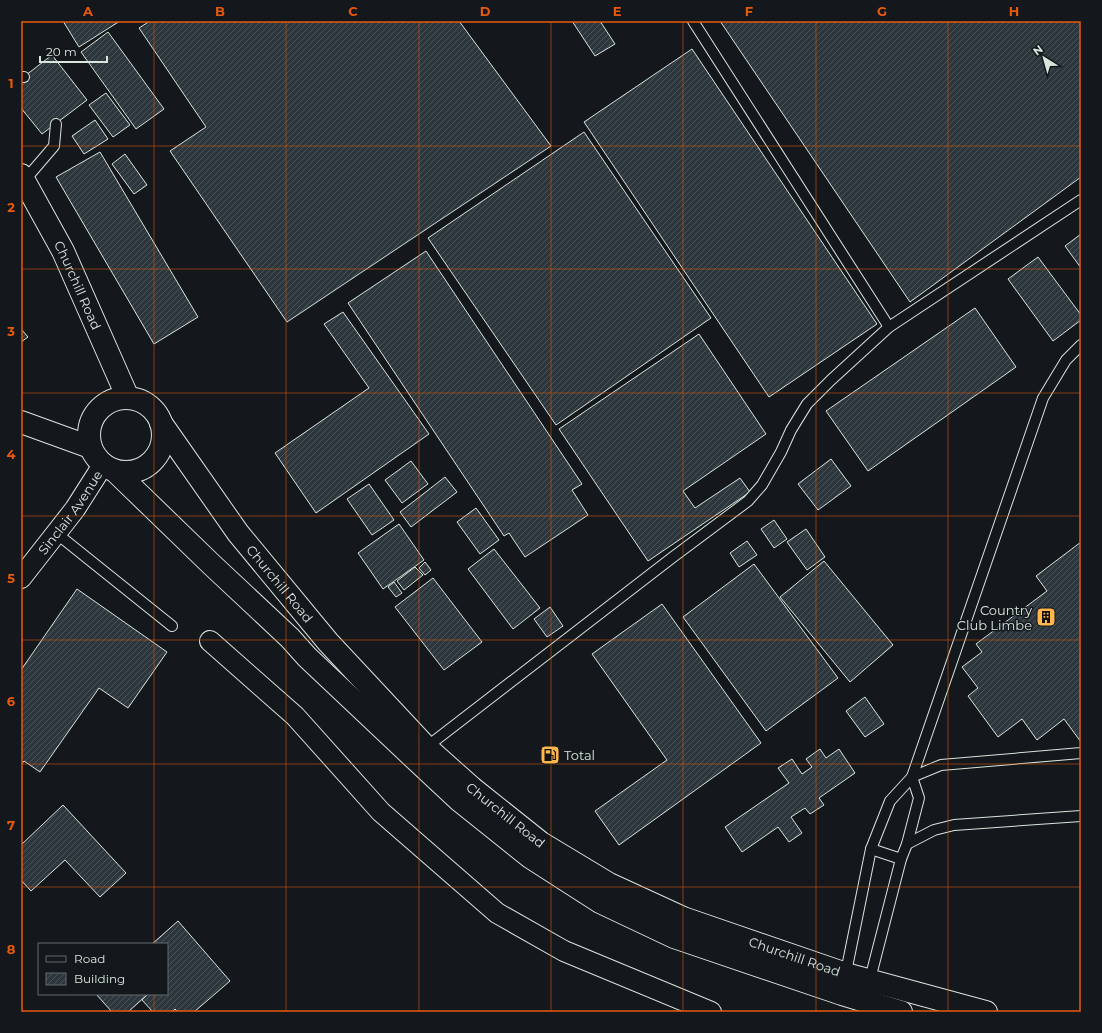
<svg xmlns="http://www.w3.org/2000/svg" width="1102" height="1033" font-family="Montserrat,sans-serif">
  <defs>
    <pattern id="building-hatch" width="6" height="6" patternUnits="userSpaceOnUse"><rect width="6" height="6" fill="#2c363c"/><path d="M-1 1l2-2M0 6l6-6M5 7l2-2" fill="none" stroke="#4a5358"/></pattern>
  </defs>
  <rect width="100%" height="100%" fill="#14181c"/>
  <g fill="url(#building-hatch)" stroke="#d8e6dc">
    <path d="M63,21H120L79,47Z"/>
    <path d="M150,21H459L551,146L287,322L170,151L206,127L139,28Z"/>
    <path d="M572,21H600L615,44L595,56Z"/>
    <path d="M720,21H1081V177L910,302Z"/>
    <path d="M108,32L164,109L136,129L81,52Z"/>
    <path d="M692,49L877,324L769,397L584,122Z"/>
    <path d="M52,55L87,100L42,134L21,108V79Z"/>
    <path d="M106,93L130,125L113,137L89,105Z"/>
    <path d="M95,120L108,139L84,154L72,136Z"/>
    <path d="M584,132L711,318L556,425L428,238Z"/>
    <path d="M100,152L198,317L154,344L56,177Z"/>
    <path d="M125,154L147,185L134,194L112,164Z"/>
    <path d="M1081,234V268L1065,246Z"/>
    <path d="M426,251L582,484L572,490L588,515L525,557L509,533L504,536L348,303Z"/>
    <path d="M1038,257L1081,315V320L1053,341L1008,279Z"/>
    <path d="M975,308L1016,367L868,471L826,411Z"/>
    <path d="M343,312L429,434L316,513L275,453L369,388L324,324Z"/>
    <path d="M21,329L28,337L21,342Z"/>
    <path d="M699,334L766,434L683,491L695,508L740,478L750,492L648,561L559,429Z"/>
    <path d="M831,459L851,486L818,510L798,484Z"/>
    <path d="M411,461L428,484L402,503L385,480Z"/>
    <path d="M445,477L457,492L411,527L400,512Z"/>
    <path d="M369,484L394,520L372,535L347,499Z"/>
    <path d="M476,508L499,540L480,554L457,522Z"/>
    <path d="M774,520L787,539L774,548L761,529Z"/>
    <path d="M399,524L424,560L383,589L358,553Z"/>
    <path d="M806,529L825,557L807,570L787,542Z"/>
    <path d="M747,541L757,555L739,567L730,553Z"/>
    <path d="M1081,542V742L1064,719L1037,740L1022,719L998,737L968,696L978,688L962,667L982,652L976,644L1047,591L1036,576Z"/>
    <path d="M494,549L540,608L513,629L468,569Z"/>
    <path d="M824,561L893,645L850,682L780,597Z"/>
    <path d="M425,562L431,570L425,575L419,568Z"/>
    <path d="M754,564L838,678L766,731L683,617Z"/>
    <path d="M415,567L423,575L404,590L397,581Z"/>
    <path d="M433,578L482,642L444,670L395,607Z"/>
    <path d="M394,582L402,593L396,597L388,587Z"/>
    <path d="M77,589L167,652L128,708L99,688L40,772L24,761L21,765V670Z"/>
    <path d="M662,604L761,743L619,845L595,811L667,760L592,654Z"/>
    <path d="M550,607L563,626L547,637L534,619Z"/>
    <path d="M865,697L884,724L865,737L846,711Z"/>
    <path d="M820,749L826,758L839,749L855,773L819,798L824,805L810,814L805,808L791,817L802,833L789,842L778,827L742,852L725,827L789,783L778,768L792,759L802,774L812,767L806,759Z"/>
    <path d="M63,805L126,873L100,897L65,860L31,891L21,880V845Z"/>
    <path d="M178,921L230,981L194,1012H178L175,1009L172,1012H153L142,1000L148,994H167V944H152Z"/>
    <path d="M96,994H148L128,1012H112Z"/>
  </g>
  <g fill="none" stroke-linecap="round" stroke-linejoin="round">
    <g stroke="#d8e6dc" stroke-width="12">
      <g id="lane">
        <path d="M693,21L889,327"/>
        <path d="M21,77H24"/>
        <path d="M24,181L54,146L56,124"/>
        <path d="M56,533L172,626"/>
        <path d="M424,749L673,557L748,501L762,485L781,452L791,430L807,404L831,380L889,327L1081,200"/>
        <path d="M912,777L941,765L1081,753"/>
        <path d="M907,844L934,830L954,825L1081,816"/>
        <path d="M871,849L901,859"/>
        <path d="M845,977L871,849L890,801L912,777L1043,398L1066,360L1081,345"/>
        <path d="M869,983L901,859L907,844L919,798L912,777"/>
      </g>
    </g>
    <g stroke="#d8e6dc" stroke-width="22">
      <g id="street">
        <path id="s1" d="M21,578L75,509L103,465"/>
        <path d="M210,641L295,716L381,812L497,913L564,951L711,1012"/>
      </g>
    </g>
    <g stroke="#d8e6dc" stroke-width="24">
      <g id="highway">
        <path id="s2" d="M21,175L63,251L128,398"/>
        <circle cx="126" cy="435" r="37"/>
        <path d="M21,422L90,447"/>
        <path id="s3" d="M161,423L238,533L328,642L426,747L472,788L541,843L609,884L683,918L846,974L986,1012"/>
        <path d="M116,472L211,564L290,638L307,657L414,758L460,801L530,857L600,902L674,937L842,994L901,1012"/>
      </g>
    </g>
    <use href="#lane" stroke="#14181c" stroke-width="10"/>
    <use href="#street" stroke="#14181c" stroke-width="20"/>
    <use href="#highway" stroke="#14181c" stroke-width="22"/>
  </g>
  <path fill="none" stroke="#e8590c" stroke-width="1" stroke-opacity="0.55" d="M154,21V944M286,21V1012M419,21V1012M551,21V1012M683,21V1012M816,21V1012M948,21V1012M21,146H1081M21,269H1081M21,393H1081M21,516H1081M21,640H1081M21,764H1081M21,887H1081M154,994V1012"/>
  <defs>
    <g id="building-square" transform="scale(1)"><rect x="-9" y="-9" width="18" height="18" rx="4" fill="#ffb74d" stroke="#14181c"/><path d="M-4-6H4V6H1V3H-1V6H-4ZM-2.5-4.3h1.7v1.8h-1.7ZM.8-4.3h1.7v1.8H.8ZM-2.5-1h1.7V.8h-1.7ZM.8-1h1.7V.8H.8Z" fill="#111"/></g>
    <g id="fuel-square" transform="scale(1)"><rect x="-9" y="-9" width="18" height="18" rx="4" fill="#ffb74d" stroke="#14181c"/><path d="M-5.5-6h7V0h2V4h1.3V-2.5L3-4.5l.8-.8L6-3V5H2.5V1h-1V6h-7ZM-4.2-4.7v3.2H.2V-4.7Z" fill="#111"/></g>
  </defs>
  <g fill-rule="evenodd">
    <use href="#building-square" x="1046" y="617"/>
    <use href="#fuel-square" x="550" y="755"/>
  </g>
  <g text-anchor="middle" stroke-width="3" stroke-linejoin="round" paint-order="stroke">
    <g font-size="13" fill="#d8e6dc" stroke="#14181c">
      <text dy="5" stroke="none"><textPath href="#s2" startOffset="124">Churchill Road</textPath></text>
      <text dy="5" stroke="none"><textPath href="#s1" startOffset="82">Sinclair Avenue</textPath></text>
      <text dy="5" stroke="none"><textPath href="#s3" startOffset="200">Churchill Road</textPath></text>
      <text dy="5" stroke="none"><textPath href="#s3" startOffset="524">Churchill Road</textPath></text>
      <text dy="5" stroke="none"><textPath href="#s3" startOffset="848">Churchill Road</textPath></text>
    </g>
    <g font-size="13" fill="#d8e6dc" stroke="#14181c" text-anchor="end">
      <text x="1032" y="615">Country<tspan x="1032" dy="15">Club Limbe</tspan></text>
      <text x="564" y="760" text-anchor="start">Total</text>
    </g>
  </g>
  <rect width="1102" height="1033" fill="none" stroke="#14181c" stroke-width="44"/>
  <rect x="38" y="943" width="130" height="52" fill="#14181c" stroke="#626a69"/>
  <rect x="46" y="956" width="20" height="6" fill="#14181c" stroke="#626a69"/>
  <text x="74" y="963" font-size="12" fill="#d8e6dc">Road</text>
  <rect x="46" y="973" width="20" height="12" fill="url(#building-hatch)" stroke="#626a69"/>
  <text x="74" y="983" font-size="12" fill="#d8e6dc">Building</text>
  <g transform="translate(1044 58) rotate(323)" stroke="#14181c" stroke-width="3" paint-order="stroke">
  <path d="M0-3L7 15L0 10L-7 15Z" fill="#d8e6dc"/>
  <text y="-6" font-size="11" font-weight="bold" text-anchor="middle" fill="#d8e6dc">N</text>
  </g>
  <path d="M40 56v6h67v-6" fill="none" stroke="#d8e6dc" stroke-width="2"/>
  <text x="46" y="56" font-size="12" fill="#d8e6dc" stroke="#14181c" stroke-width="3" paint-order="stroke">20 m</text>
  <rect x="22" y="22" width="1058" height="989" fill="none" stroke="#e8590c" stroke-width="1.5"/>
  <g font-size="13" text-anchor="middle" font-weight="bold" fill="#e8590c">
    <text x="88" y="16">A</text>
    <text x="220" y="16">B</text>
    <text x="353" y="16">C</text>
    <text x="485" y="16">D</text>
    <text x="617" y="16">E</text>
    <text x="749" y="16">F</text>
    <text x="882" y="16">G</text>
    <text x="1014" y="16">H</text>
    <text x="11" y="88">1</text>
    <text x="11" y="212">2</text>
    <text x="11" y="336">3</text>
    <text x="11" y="459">4</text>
    <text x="11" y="583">5</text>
    <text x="11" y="706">6</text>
    <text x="11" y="830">7</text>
    <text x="11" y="954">8</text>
  </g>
</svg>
